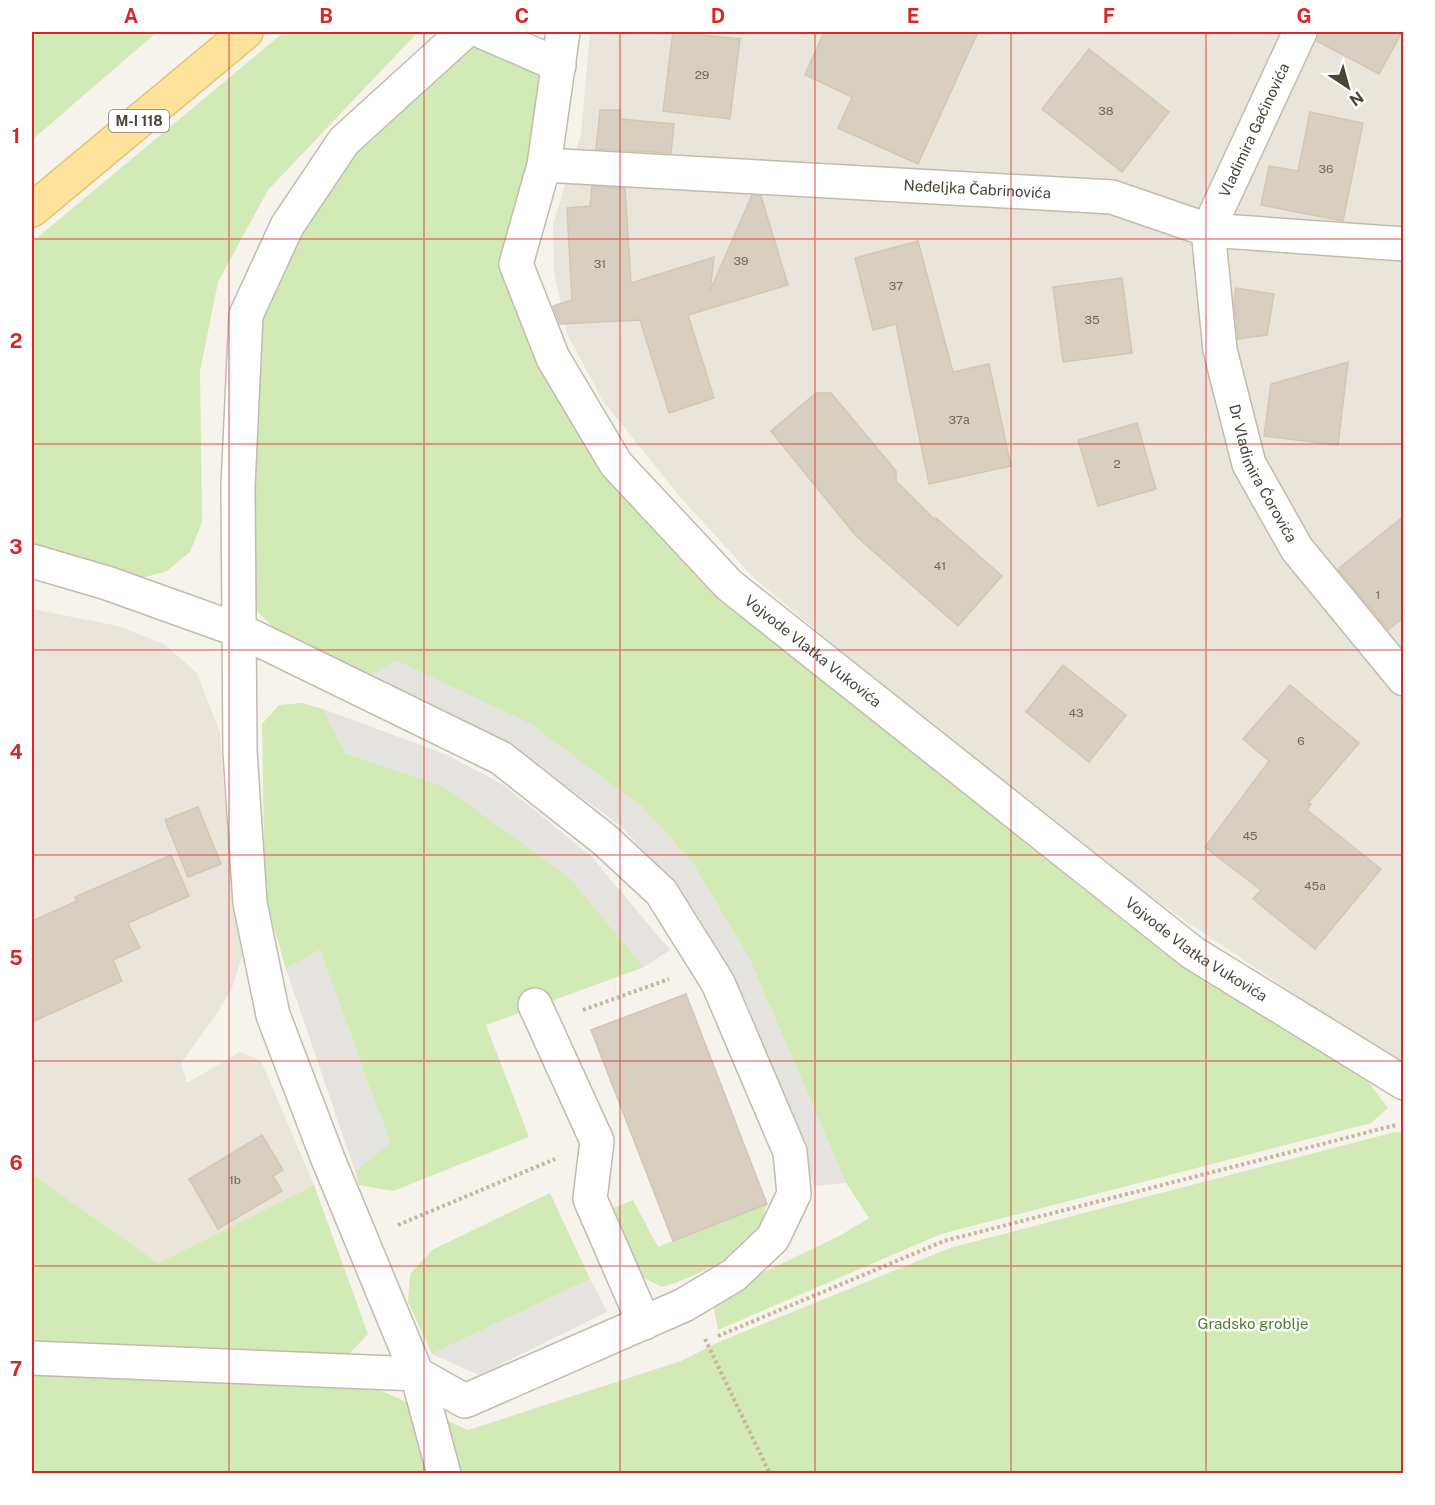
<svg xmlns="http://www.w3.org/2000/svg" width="1435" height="1505" font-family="'Public Sans',sans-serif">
  <rect width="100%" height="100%" fill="#f6f3ec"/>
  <g fill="#eae5da">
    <path d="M590,32H1403V1067L1147,895L916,714L754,578L681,498L603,401L567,334L554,271L553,224L581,134Z"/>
    <path d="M32,609L118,626L164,644L197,673L220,733L231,882L242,956L232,988L216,1015L181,1063L187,1083L240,1052L261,1061L314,1185L158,1263L32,1174Z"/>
  </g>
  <g fill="#d2eab5">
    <path d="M32,32H157L32,140Z"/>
    <path d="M284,32H418L268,190L218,282L200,371L202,522L190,552L167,571L138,579L32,550V242Z"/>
    <path d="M472,40L543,78L530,163L500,265L548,363L610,469L1187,965L1369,1083L1388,1108L1371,1123L941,1234L718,1330L714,1309L723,1292L841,1235L869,1218L846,1183L749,958L692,862L640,805L286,641L255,609L251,518L260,319L296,234L353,151Z"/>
    <path d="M302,703L323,709L345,753L445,787L570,878L644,967L486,1025L529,1137L393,1191L359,1185L355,1171L390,1143L320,950L286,969L265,896L262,724L279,705Z"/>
    <path d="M1395,1132L1403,1133V1473L32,1474V1373L371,1386L468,1430L681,1361L721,1341L950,1248Z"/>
    <path d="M32,1174L158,1263L314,1185L368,1334L347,1356L32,1349Z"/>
    <path d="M550,1193L590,1279L432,1354L408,1302L410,1274L432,1250Z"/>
    <path d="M633,1200L658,1247L767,1204C764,1212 763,1224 758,1231C740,1256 691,1279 662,1287L636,1274L606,1211Z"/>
  </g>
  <g fill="#e5e3e0">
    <path d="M396,660L531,724L640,805L692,862L749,958L846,1183L814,1186L723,972L670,880L621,826L512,747L368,677Z"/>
    <path d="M323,709L445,754L502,784L591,856L670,950L644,967L570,878L445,787L345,753Z"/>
    <path d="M320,950L390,1143L355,1171L286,969Z"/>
    <path d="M590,1279L607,1312L479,1375L432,1354Z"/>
  </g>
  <g fill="#d8cfc1" stroke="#d3c7b4" stroke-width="1.5">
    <path d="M673,32L740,39L730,119L663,111Z"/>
    <path d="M824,32H978L918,164L838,128L852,97L805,75Z"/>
    <path d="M1319,32H1402L1379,74L1317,41Z"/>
    <path d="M1089,49L1169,112L1122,172L1042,109Z"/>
    <path d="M600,110H620L621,119L674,124L671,153L596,149Z"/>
    <path d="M1310,112L1363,123L1343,221L1261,205L1269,166L1298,171Z"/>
    <path d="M592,186L625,188L631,283L714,257L710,291L752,195L761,196L788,285L688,315L714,398L669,413L640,320L560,324L553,306L572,300L567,208L590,206Z"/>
    <path d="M918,241L953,372L989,364L1011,466L929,484L896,324L873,330L855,258Z"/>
    <path d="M1122,278L1132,353L1063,362L1053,287Z"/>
    <path d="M1236,288L1274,294L1267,335L1238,339L1234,300Z"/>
    <path d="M1348,362L1338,445L1264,436L1271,384Z"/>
    <path d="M816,393H831L896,471V481L937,522L936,518L1002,576L958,626L856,536L771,431Z"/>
    <path d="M1137,423L1156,489L1098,506L1078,440Z"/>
    <path d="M1404,516V617L1388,630L1338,569Z"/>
    <path d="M1063,665L1126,715L1089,762L1026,712Z"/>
    <path d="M1290,685L1359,743L1308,803L1311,804L1307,810L1381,869L1315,949L1253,899L1261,890L1205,847L1269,761L1243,739Z"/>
    <path d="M198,807L221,864L188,877L165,820Z"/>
    <path d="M171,855L189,896L128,923L140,948L113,960L122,981L32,1022V921L77,901L75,897Z"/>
    <path d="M686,994L767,1204L673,1241L591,1030Z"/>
    <path d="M262,1135L283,1170L273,1176L282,1191L218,1229L189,1179Z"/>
  </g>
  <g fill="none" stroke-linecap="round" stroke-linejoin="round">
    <g stroke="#c2bbae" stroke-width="36">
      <g id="minor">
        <path d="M483,32L559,65"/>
        <path id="s1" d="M563,32L544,165L516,264L553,358L616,464L729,585L1193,953L1404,1083"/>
        <path id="s2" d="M544,165L1112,197L1208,230L1404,244"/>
        <path id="s3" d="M1208,230L1220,350L1249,464L1297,549L1404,679"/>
        <path id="s4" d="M1208,230L1300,32"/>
        <path d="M32,561L107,583L241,631L501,758L605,840L661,892L718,983L790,1152L794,1194L773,1238L734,1275L684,1305L465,1401L417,1374L328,1159L273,1015L250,903L240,751L238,486L246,315L287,226L344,141L464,32"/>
        <path d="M535,1005L597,1141L590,1199L644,1323"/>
        <path d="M32,1358L417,1374L444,1474"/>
      </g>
    </g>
    <g stroke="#e6c16a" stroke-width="36">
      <path id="major" d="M32,210L246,32"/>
    </g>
    <g stroke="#c4b79f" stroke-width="4" stroke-dasharray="3 3" stroke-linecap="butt">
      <path d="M583,1010L669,979"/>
      <path d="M398,1225L555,1159"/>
      <path d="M718,1336L944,1241L1396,1125"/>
      <path d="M705,1339L770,1474"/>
    </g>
    <use href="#minor" stroke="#fff" stroke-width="33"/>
    <use href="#major" stroke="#ffe39c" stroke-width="33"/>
  </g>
  <path fill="none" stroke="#d62828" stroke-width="1.5" stroke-opacity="0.55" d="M229,32V1474M424,32V1474M620,32V1474M815,32V1474M1011,32V1474M1206,32V1474M32,239H1404M32,444H1404M32,650H1404M32,855H1404M32,1061H1404M32,1266H1404"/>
  <g text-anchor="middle" stroke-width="5" stroke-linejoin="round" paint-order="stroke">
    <g font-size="12" fill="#6e675b">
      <text x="702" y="79">29</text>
      <text x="1106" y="115">38</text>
      <text x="1326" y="173">36</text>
      <text x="741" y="265">39</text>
      <text x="600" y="268">31</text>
      <text x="896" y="290">37</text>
      <text x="1092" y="324">35</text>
      <text x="959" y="424">37а</text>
      <text x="1117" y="468">2</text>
      <text x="940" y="570">41</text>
      <text x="1378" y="599">1</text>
      <text x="1076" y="717">43</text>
      <text x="1301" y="745">6</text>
      <text x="1250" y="840">45</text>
      <text x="1315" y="890">45a</text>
      <text x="235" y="1184">1b</text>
    </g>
    <rect fill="#fff" stroke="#817c74" stroke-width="1.5" x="109" y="110" width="60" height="22" rx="4.5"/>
    <g font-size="14" font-weight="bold" fill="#4b4439">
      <text x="139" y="126">M-I 118</text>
    </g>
    <g font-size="15" fill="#4b4439" stroke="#fff">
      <text dy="5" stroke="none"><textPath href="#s4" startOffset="110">Vladimira Gaćinovića</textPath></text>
      <text dy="5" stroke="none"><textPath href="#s2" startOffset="434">Neđeljka Čabrinovića</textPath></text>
      <text dy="5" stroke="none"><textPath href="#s3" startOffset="252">Dr Vladimira Ćorovića</textPath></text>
      <text dy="5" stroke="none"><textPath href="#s1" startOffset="734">Vojvode Vlatka Vukovića</textPath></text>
      <text dy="5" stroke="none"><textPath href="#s1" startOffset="1220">Vojvode Vlatka Vukovića</textPath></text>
    </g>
    <g font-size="15" fill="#4a7f2a" stroke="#fff">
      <text x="1253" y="1329">Gradsko groblje</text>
    </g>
  </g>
  <rect width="1435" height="1505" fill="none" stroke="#ffffff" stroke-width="66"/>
  <g transform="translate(1348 87) rotate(144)" stroke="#ffffff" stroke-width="4.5" paint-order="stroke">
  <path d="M0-4.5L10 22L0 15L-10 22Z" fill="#4b4439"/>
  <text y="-9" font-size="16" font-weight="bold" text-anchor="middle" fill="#4b4439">N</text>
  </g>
  <rect x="33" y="33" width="1369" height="1439" fill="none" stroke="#d62828" stroke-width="2"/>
  <g font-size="20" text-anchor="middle" font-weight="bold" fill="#d62828">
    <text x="131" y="23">A</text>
    <text x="326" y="23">B</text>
    <text x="522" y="23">C</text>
    <text x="718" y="23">D</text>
    <text x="913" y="23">E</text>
    <text x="1109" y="23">F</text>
    <text x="1304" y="23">G</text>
    <text x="16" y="143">1</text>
    <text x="16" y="348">2</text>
    <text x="16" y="554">3</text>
    <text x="16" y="759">4</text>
    <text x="16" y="965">5</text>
    <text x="16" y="1170">6</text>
    <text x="16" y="1376">7</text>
  </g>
</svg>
